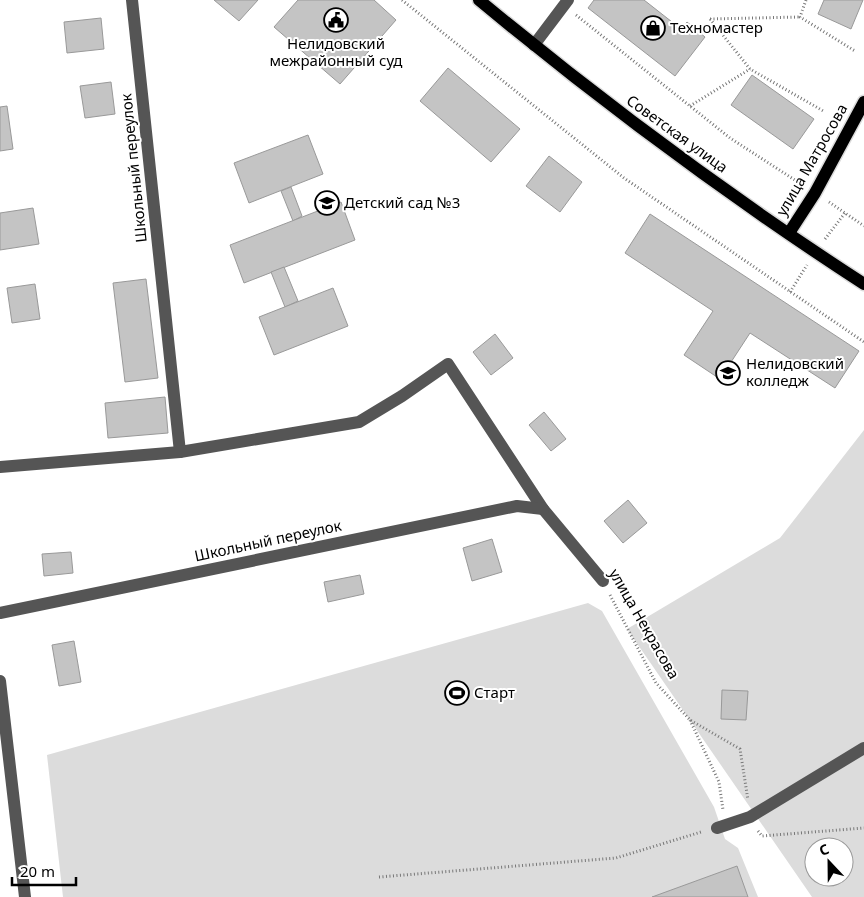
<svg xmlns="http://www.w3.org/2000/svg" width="864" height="897" font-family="'Noto Sans',sans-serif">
  <rect width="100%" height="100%" fill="#fff"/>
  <g fill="#dcdcdc" fill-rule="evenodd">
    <path d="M864,430V897H812L627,629L780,538ZM814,847H844V877H814Z"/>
    <path d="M588,603L602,611L714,807L725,839L738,848L758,897H63L47,755Z"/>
  </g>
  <g fill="#c4c4c4" stroke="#999">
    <path d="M214,0H258L239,21Z"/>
    <path d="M298,0H374L396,20L340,84L274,27Z"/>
    <path d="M594,0H644L681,29L687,22L705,37L675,76L588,8Z"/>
    <path d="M824,0H863L851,29L818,14Z"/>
    <path d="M101,18L104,49L67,53L64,22Z"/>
    <path d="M448,68L520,129L491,162L420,101Z"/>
    <path d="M752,75L814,119L793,149L731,105Z"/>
    <path d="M111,82L115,114L85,118L80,86Z"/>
    <path d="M7,106L13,149L0,151V107Z"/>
    <path d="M308,135L323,174L249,203L234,163Z"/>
    <path d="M549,156L582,182L560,212L526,186Z"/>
    <path d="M291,187L302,216L293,221L281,191Z"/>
    <path d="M341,202L355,240L244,283L230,245Z"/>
    <path d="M33,208L39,244L0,250V213Z"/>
    <path d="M650,214L859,351L835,388L750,333L720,379L684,355L713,311L625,253Z"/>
    <path d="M284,267L298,301L285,307L271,272Z"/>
    <path d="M146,279L158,378L125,382L113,283Z"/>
    <path d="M35,284L40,319L12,323L7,288Z"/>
    <path d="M333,288L348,326L274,355L259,317Z"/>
    <path d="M495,334L513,358L491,375L473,352Z"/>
    <path d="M165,397L168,433L108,438L105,403Z"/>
    <path d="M544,412L566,439L551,451L529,425Z"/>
    <path d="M628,500L647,523L623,543L604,521Z"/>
    <path d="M492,539L502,572L472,581L463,548Z"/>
    <path d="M71,552L73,573L44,576L42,554Z"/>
    <path d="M360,575L364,594L328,602L324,582Z"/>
    <path d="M74,641L81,682L59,686L52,645Z"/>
    <path d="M722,690L748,691L746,720L721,719Z"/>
    <path d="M737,866L748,897H652Z"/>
  </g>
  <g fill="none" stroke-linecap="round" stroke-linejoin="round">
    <g stroke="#dbdbdb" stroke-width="15">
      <g id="major">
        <path d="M479,0C602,102 730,197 864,284"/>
        <path d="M789,233L815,193L864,102"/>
      </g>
    </g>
    <g stroke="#777" stroke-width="3" stroke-dasharray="1 2.5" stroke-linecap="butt">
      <path d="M402,0L624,178L864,342"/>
      <path d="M806,0L800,17L855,51"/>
      <path d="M576,15L730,138L801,184"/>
      <path d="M710,19L750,69L825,112"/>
      <path d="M710,19L800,17"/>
      <path d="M690,106L750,69"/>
      <path d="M829,202L864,226"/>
      <path d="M825,239L845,213"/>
      <path d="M790,292L807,265"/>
      <path d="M610,595L656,683L690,720L740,749L748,800"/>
      <path d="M690,720L719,782L723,810"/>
      <path d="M758,831L762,836L864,828"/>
      <path d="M379,877L616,858L701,832"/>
    </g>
    <g stroke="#555" stroke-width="12">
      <path d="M132,0L180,452"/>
      <path d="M534,45L568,0"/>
      <path d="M0,467L180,452L359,422L402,396L448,364L543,509L603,581"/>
      <path d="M0,613L517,506L543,509"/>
      <path d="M0,681L25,897"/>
      <path d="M717,828L750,817L864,748"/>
    </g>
    <use href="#major" stroke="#000" stroke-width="12"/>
  </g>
  <defs>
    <g id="civic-ring" transform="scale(1.25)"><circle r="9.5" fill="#fff" stroke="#000" stroke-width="1.5"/><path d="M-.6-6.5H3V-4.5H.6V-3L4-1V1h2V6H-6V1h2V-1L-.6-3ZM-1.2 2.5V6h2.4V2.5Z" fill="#000"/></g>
    <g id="shop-ring" transform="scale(1.25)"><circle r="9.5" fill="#fff" stroke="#000" stroke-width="1.5"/><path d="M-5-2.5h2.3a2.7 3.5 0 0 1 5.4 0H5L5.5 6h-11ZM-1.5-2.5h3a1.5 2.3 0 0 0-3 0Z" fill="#000"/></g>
    <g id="school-ring" transform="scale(1.25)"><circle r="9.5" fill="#fff" stroke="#000" stroke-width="1.5"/><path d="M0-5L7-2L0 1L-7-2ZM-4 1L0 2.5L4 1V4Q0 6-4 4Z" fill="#000"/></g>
    <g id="university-ring" transform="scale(1.25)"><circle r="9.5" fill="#fff" stroke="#000" stroke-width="1.5"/><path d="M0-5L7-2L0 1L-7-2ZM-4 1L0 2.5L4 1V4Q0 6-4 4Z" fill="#000"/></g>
    <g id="stadium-ring" transform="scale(1.25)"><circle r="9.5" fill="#fff" stroke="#000" stroke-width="1.5"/><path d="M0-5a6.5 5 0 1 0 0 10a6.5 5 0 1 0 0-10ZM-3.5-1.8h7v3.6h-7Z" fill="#000"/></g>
  </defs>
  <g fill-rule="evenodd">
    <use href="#civic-ring" x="336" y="20"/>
    <use href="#shop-ring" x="653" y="28"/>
    <use href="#school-ring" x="327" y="203"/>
    <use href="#university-ring" x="728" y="373"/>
    <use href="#stadium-ring" x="457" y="693"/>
  </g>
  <g text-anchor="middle" stroke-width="4" stroke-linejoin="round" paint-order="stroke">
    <g font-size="15" fill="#000" stroke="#fff" text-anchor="start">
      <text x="670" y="33">Техномастер</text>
      <text x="336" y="49" text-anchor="middle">Нелидовский<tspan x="336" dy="17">межрайонный суд</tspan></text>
      <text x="344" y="208">Детский сад №3</text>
      <text x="746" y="369">Нелидовский<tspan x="746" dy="17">колледж</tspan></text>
      <text x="474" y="698">Старт</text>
    </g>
    <g font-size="15" fill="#000" stroke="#fff">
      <text transform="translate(677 134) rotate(36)" y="5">Советская улица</text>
      <text transform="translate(812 160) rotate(-60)" y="5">улица Матросова</text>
      <text transform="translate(134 168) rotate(-96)" y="5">Школьный переулок</text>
      <text transform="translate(268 541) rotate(-12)" y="5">Школьный переулок</text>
      <text transform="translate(644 624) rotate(60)" y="5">улица Некрасова</text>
    </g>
  </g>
  <g transform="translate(829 862) rotate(338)"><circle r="24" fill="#ffffff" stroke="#999999"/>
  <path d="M0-4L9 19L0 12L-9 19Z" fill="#000000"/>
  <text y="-8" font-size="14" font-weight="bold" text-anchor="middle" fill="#000000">С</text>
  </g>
  <path d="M12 877v8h64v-8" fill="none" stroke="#000000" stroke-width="2.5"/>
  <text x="20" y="877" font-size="15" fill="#000000" stroke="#ffffff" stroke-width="4" paint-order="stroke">20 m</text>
</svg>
